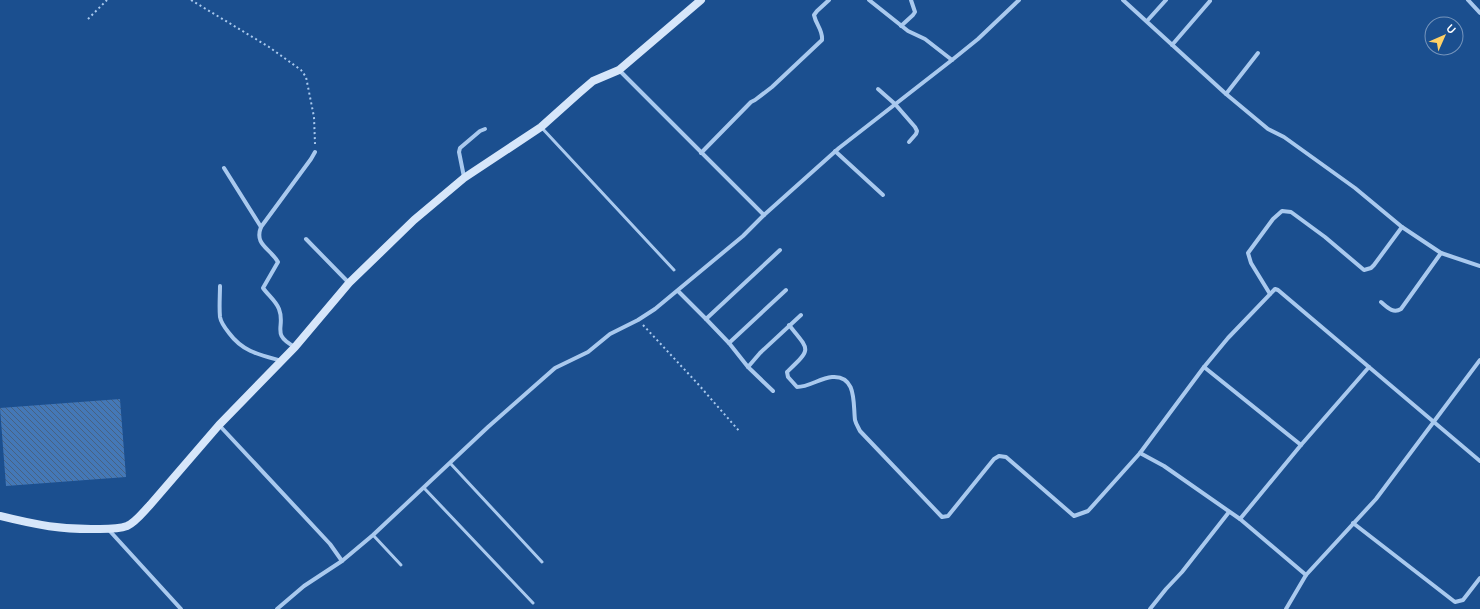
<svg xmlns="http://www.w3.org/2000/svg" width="1480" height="609" font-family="Cabin,sans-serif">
  <defs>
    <pattern id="building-back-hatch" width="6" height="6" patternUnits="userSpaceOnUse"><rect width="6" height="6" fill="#4478b7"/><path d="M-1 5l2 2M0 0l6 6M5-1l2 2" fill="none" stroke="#486282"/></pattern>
  </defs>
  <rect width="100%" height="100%" fill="#1b4f8f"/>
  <path fill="url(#building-back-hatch)" d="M120,399L126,477L6,486L0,408Z"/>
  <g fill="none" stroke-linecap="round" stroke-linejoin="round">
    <g stroke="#a9c9ee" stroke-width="2" stroke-dasharray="2 3" stroke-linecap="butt">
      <path d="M191,0L269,47L301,70L306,77L314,117L315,144"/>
      <path d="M88,19L107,0"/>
      <path d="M643,325L698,384L740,432"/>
    </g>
    <g stroke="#a9c9ee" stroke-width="3">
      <path d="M541,127L674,270"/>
      <path d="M450,463L542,562"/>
      <path d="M424,488L533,603"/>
      <path d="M373,535L401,565"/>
    </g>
    <g stroke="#a9c9ee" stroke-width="4">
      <path d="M869,0L908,31L925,39L952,60"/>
      <path d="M1123,0L1226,94L1268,129L1284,137L1355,188L1402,227L1441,253L1480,266"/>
      <path d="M1468,0L1480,13"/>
      <path d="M1147,21L1166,0"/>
      <path d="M901,26L913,15L915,12L911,0"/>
      <path d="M1172,45L1210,1"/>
      <path d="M619,70L764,215"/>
      <path d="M878,89L895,104L915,127L917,131L916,134L909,142"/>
      <path d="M1226,94L1258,53"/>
      <path d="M835,151L883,195"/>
      <path d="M701,153L751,102L755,100L772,87L822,40C823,30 816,25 814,15L817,11L829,0"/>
      <path d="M224,168L261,227"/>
      <path d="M464,177L459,152L460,148L480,131L485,129"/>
      <path d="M306,239L349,283"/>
      <path d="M220,286C220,296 219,307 220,317C221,323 225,328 229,333C243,352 260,355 282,361"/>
      <path d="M678,291L706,319L780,250"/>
      <path d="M1270,294L1251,263L1248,253L1273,219L1282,211L1291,212L1325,237L1364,270L1371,268L1374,265L1402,227"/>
      <path d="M1381,302C1387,307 1393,314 1401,309L1441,253"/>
      <path d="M706,319L729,343L786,290"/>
      <path d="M789,325C810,351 812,348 787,372L788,377L797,387C809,387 820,378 832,377C857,375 853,404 855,420C856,424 858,427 860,431L942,517L948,516L994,459L999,456L1006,457L1074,516L1088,511L1140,453L1164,466L1240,519L1306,575"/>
      <path d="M729,343L748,367L773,391"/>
      <path d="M295,347C270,334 286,327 279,309C276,301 268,295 263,288L278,262C270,248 254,245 261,227L311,159L315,152"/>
      <path d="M748,367L760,353L801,315"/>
      <path d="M219,425L330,544L342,561L304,586L277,609"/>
      <path d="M1301,445L1204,367L1228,338L1275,289L1278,290L1480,461"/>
      <path d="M1140,453L1204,367"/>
      <path d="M1240,519L1301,445L1369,367"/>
      <path d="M1353,523L1455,602L1463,600L1480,578"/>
      <path d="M108,529L181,609"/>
      <path d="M342,561L373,535L488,427L555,368L588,352L610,334L638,320L655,309L743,236L764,215L839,148L952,60L978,39L1019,0"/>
      <path d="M1150,609L1166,589L1182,572L1229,512"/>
      <path d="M1286,609L1306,575L1376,499L1480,360"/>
    </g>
    <path stroke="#d6e6fa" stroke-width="8" d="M0,516C36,525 62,530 100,529C108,529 119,529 127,526C136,522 143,512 150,505L219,425L295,347L349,283L414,220L464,178L541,127L579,93L593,81L619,70L701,0"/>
  </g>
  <g transform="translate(1444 36) rotate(45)"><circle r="19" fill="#1b4f8f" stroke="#7695bc"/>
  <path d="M0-3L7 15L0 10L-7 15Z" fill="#ffd166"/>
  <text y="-6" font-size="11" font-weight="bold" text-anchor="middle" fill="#ffffff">U</text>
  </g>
</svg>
